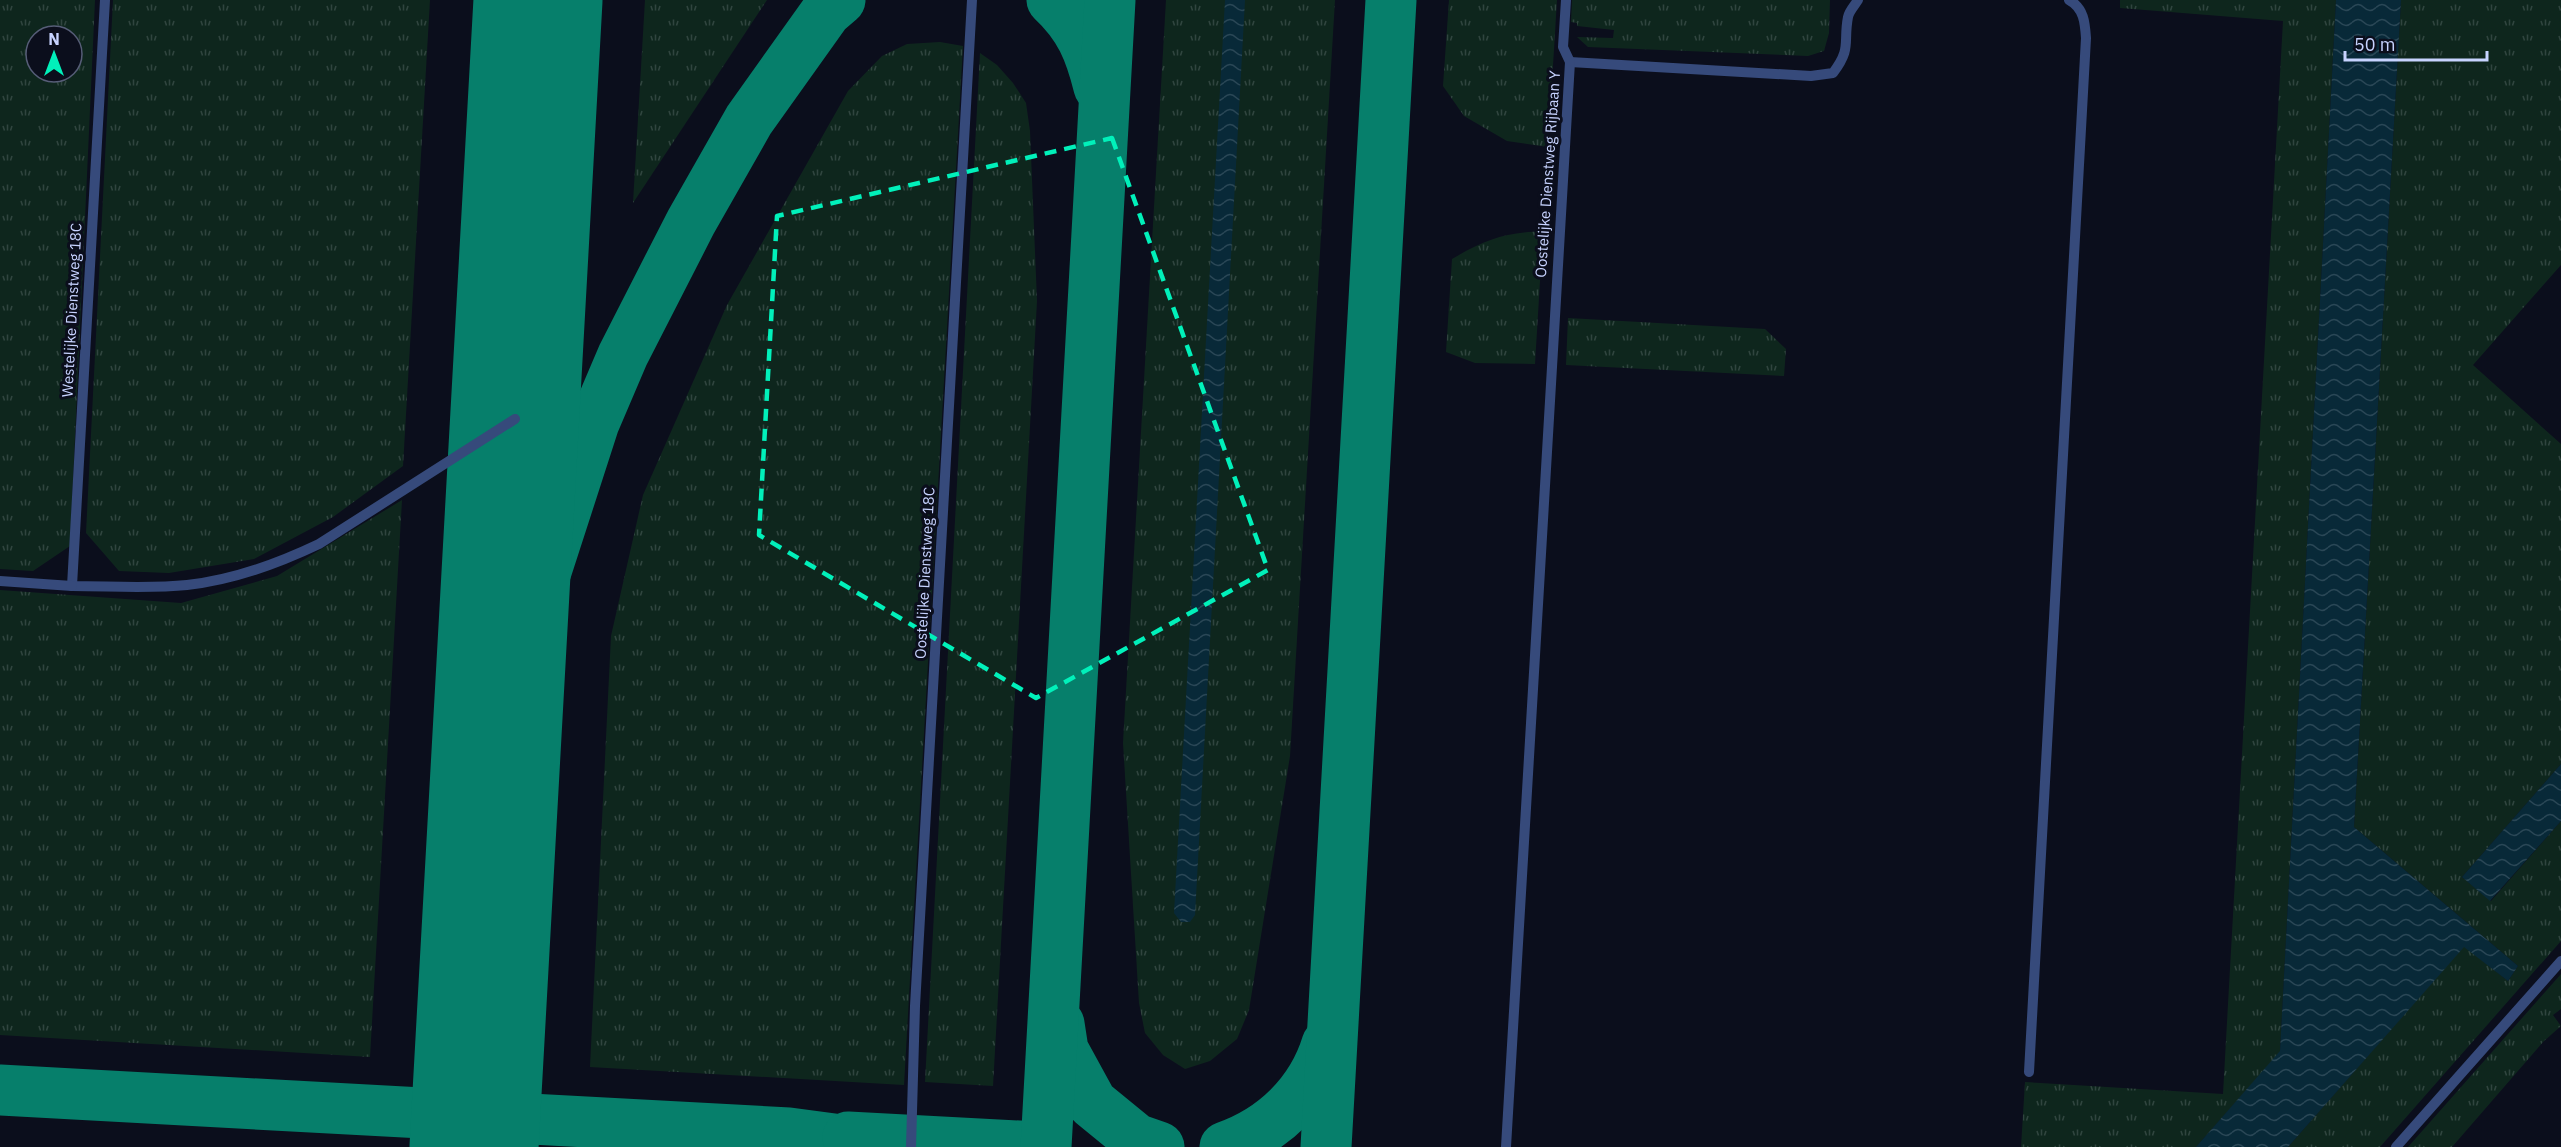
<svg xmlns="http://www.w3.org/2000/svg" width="2561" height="1147" font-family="'IBM Plex Sans',sans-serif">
  <defs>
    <pattern id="grass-tufts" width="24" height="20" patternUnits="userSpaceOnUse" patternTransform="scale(1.5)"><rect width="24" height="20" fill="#0e261d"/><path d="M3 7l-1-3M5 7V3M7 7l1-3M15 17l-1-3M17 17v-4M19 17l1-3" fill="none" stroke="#30453f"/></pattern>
    <pattern id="water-waves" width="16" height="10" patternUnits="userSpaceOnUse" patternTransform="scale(1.5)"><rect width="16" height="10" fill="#082938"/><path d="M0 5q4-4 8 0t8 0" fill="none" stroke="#2a4756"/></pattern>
  </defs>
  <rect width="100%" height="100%" fill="#0b0e1c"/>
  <g fill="url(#grass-tufts)" fill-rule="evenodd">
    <path d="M0,0H95L70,546L33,571L0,569ZM36,36H72V72H36Z"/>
    <path d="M113,0H430L403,466L333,517L254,559L169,573L119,571L86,533Z"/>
    <path d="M645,0H767L633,203Z"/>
    <path d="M1166,0H1335L1290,756L1249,1010L1237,1039L1210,1061L1185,1069L1163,1055L1145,1033L1139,1003L1123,743Z"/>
    <path d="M1449,0H1557L1548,147L1507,141L1464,116L1443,86Z"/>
    <path d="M1572,0H1830L1829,33L1824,51L1808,56L1588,47L1577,37L1613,38L1614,30L1577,26V23L1571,22Z"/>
    <path d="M2120,0H2336L2280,1052L2196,1147H2021L2025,1082L2223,1094L2283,21L2120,8Z"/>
    <path d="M2401,0H2561V265L2473,365L2561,444V764L2462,877L2491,901L2561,821V941L2380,1147H2288L2464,946L2508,981L2518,966L2354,827Z"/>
    <path d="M940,42L963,46L904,1085L590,1067L611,636L643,495L727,305L848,91L882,56L907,44Z"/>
    <path d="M980,53L997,65L1013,83L1026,103L1030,131L1037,301L993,1086L925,1082Z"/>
    <path d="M1543,231L1535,364L1475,363L1446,352L1452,259C1486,239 1504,233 1543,231Z"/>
    <path d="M1568,318L1765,329L1786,349L1784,376L1566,365Z"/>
    <path d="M402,500L370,1057L0,1035V590L181,603L277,576Z"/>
    <path d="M2561,974V1009L2553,1015L2561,1026L2543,1042L2452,1147H2408Z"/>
  </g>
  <g fill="url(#water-waves)">
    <path d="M1225,0H1245L1195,915L1190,922H1181L1174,913Z"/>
    <path d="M2336,0H2401L2354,827L2518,966L2508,981L2464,947L2288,1147H2196L2280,1051Z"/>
    <path d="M2561,764V821L2490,901L2462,877Z"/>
  </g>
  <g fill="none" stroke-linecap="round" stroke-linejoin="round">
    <g stroke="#067f6b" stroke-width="51">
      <path d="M1052,0C1080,26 1090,51 1099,87"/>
      <path d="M537,28L541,0"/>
      <path d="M488,900L515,699L538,596L594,423L623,355L691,222L749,120L826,12L840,0"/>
      <path d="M1059,1024L1063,1050L1092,1103L1136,1139L1159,1147"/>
      <path d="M0,1090L789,1133L849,1141L870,1147"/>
      <path d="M848,1137L1037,1147"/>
      <path d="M1046,1147L1110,0"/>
      <path d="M1225,1147C1274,1130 1312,1093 1327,1044"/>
      <path d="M1326,1147L1391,0"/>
    </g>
    <path stroke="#067f6b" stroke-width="129" d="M474,1147L538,0"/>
    <g stroke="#364a7b" stroke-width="10">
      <path d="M105,0L72,586C110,586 149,589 187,585C234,580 277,564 319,544L515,419"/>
      <path d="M1570,62L1811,76L1833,73C1852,48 1843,43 1848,17C1849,11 1855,5 1858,0"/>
      <path d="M0,581L72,586"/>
      <path d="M2029,1072L2086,38C2085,23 2084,8 2069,0"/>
      <path d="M911,1147L915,1006L972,0"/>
      <path d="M1506,1147L1570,62L1563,47L1566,0"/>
      <path d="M2396,1147L2561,961"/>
    </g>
  </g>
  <path fill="none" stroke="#01f0ba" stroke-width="4.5" stroke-dasharray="12 8" stroke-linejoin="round" d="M1112,138L1268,570L1036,698L759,535L777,216Z"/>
  <g text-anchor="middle" stroke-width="6" stroke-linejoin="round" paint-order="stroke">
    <g font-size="15" fill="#c7d3ff" stroke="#0b0e1c">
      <text transform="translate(1548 174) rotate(-86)" y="5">Oostelijke Dienstweg Rijbaan Y</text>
      <text transform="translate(72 310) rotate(-87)" y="5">Westelijke Dienstweg 18C</text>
      <text transform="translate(925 573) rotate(-87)" y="5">Oostelijke Dienstweg 18C</text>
    </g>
  </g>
  <g transform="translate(54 54)"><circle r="28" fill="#0b0e1c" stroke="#565d77" stroke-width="1.5"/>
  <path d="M0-4.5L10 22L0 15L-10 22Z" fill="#01f0ba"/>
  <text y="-9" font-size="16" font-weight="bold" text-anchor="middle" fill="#c7d3ff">N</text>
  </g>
  <path d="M2345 51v9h142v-9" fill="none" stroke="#c7d3ff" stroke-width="3"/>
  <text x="2354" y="51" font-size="18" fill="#c7d3ff" stroke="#0b0e1c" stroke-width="4.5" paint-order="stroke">50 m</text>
</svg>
